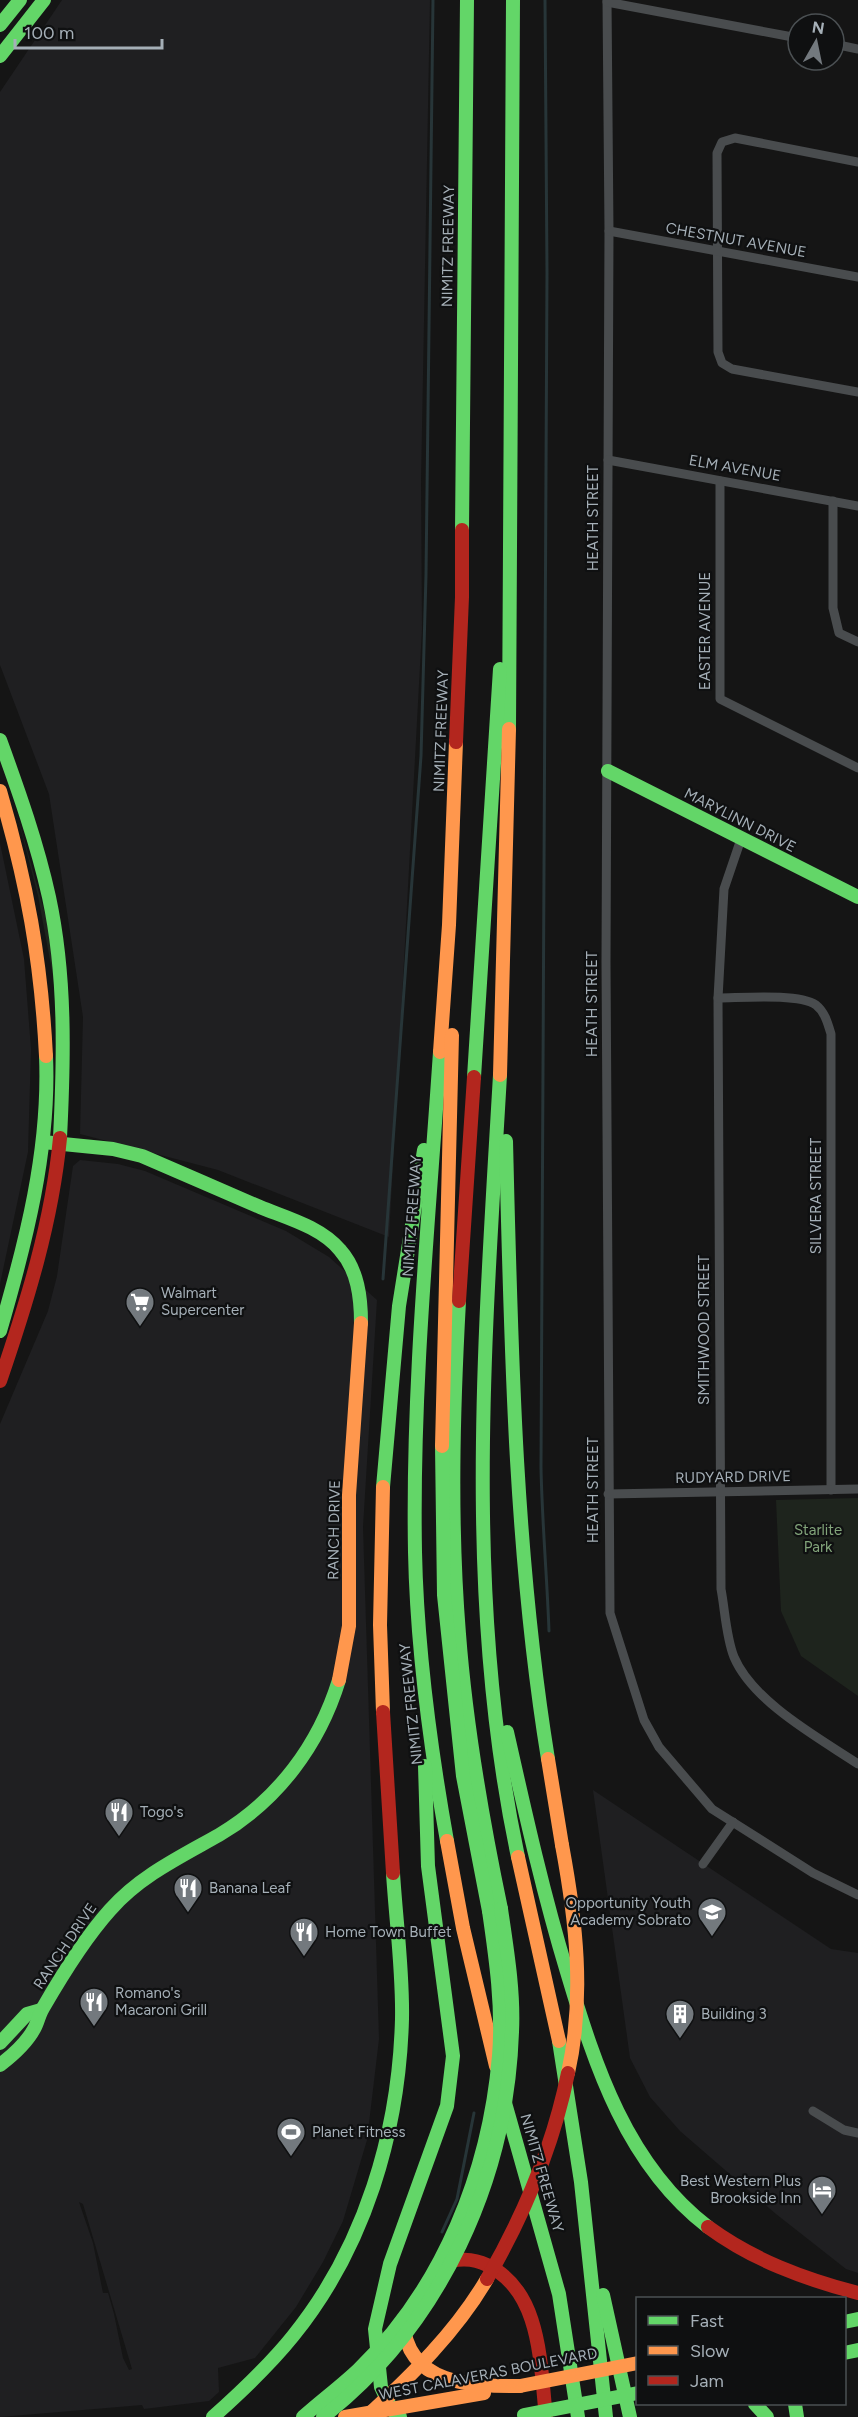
<svg xmlns="http://www.w3.org/2000/svg" width="858" height="2417" font-family="Figtree,sans-serif">
  <rect width="100%" height="100%" fill="#151515"/>
  <g fill="#1f1f21" fill-rule="evenodd">
    <path d="M62,0H430L421,482L422,629L389,1237L218,1170L80,1134L83,1017L49,794L0,665V92Z"/>
    <path d="M0,843L24,959L31,1049L28,1152L0,1284Z"/>
    <path d="M80,1160L118,1164L145,1171L286,1231L329,1257L377,1300L363,1527L379,2039L367,2140L343,2221L323,2262L296,2307L255,2358L218,2368L219,2392L209,2401L144,2409L142,2405L0,2417V1424L48,1311L57,1276L73,1166ZM79,2202L83,2204L132,2369L129,2370L123,2358L114,2314L108,2293H103L93,2243Z"/>
    <path d="M593,1790L831,1949L858,1953V2273L846,2269L776,2214L680,2131L650,2097L630,2058Z"/>
  </g>
  <g fill="#1e241d">
    <path d="M15,807L51,935L58,1003L38,896Z"/>
    <path d="M858,1498V1696L801,1656L781,1611L776,1500Z"/>
  </g>
  <g fill="none" stroke-linecap="round" stroke-linejoin="round">
    <g stroke="#273538" stroke-width="3">
      <path d="M545,0L547,273L541,1467C542,1522 547,1576 549,1631"/>
      <path d="M383,1279L421,756L426,575L433,0"/>
      <path d="M442,2232L457,2199L474,2113"/>
    </g>
    <g stroke="#494c4e" stroke-width="9">
      <path d="M607,0L609,231L606,962L610,1613L644,1720L659,1747L712,1809L813,1873L858,1895"/>
      <path d="M607,2L798,38"/>
      <path d="M834,44L858,49"/>
      <path d="M858,162L735,138L722,142L717,153L718,352L722,363L732,369L858,392"/>
      <path d="M609,231L858,277"/>
      <path d="M608,460L858,506"/>
      <path d="M720,481V699L858,768"/>
      <path d="M833,501V608L839,633L858,642"/>
      <path d="M741,839L724,889L718,998L721,1589C725,1610 726,1637 734,1657C753,1702 819,1738 858,1764"/>
      <path d="M718,998C741,998 798,993 816,1005C825,1012 828,1024 831,1034V1490"/>
      <path d="M608,1494L858,1489"/>
      <path d="M703,1864L733,1822"/>
      <path d="M813,2111L844,2130L858,2133"/>
    </g>
    <g stroke="#63d668" stroke-width="14">
      <path d="M0,25L20,0"/>
      <path d="M0,56L44,0"/>
      <path d="M462,530L467,0"/>
      <path d="M509,729L513,0"/>
      <path d="M0,740C19,792 37,843 49,897C66,976 64,1058 60,1138"/>
      <path d="M608,771L858,897"/>
      <path d="M440,1052C429,1218 412,1385 415,1552C417,1649 430,1746 447,1841"/>
      <path d="M500,1075C485,1336 463,1599 518,1857"/>
      <path d="M474,1077L500,669"/>
      <path d="M506,1141C511,1347 515,1556 548,1759"/>
      <path d="M43,1142L113,1149L142,1156C181,1173 221,1190 260,1207C287,1218 321,1227 340,1250C358,1270 361,1298 361,1323"/>
      <path d="M459,1301C453,1412 450,1523 459,1634C466,1727 482,1818 501,1909"/>
      <path d="M0,1331C26,1242 50,1149 46,1056"/>
      <path d="M442,1446L444,1595L463,1776L489,1911"/>
      <path d="M383,1487L399,1306L424,1150"/>
      <path d="M507,1732C525,1812 543,1893 567,1972C595,2066 627,2165 708,2227"/>
      <path d="M559,2041L581,2182L606,2417"/>
      <path d="M0,2043L27,2014L41,2010"/>
      <path d="M0,2065C13,2055 26,2044 34,2029C38,2022 39,2014 43,2008C62,1975 84,1939 110,1910C140,1876 180,1857 219,1835C278,1800 319,1745 339,1680"/>
      <path d="M505,2103L559,2294L578,2417"/>
      <path d="M603,2295L630,2417"/>
      <path d="M844,2322L858,2319"/>
      <path d="M844,2353L858,2350"/>
      <path d="M755,2404L767,2417"/>
      <path d="M795,2404L797,2417"/>
      <path d="M213,2417C241,2392 269,2366 293,2336C365,2247 399,2132 402,2019C403,1971 396,1921 393,1873"/>
      <path d="M400,2417L392,2410L381,2387L375,2329L390,2264L447,2106L453,2056L428,1866L425,1766"/>
    </g>
    <g stroke="#ff974d" stroke-width="14">
      <path d="M0,791C27,883 41,959 46,1056"/>
      <path d="M440,1052L449,925L456,742"/>
      <path d="M500,1075L509,729"/>
      <path d="M442,1446L452,1035"/>
      <path d="M383,1487L380,1625L383,1712"/>
      <path d="M339,1680L349,1626V1495L361,1323"/>
      <path d="M548,1759L562,1845"/>
      <path d="M447,1841L463,1928L496,2066"/>
      <path d="M518,1857L559,2041"/>
      <path d="M403,2321C407,2386 472,2386 520,2386"/>
      <path d="M345,2417L484,2393"/>
    </g>
    <g stroke="#b3261e" stroke-width="14">
      <path d="M456,742L462,597V530"/>
      <path d="M459,1301L474,1077"/>
      <path d="M0,1381C27,1302 52,1222 60,1138"/>
      <path d="M383,1712L393,1873"/>
      <path d="M708,2227C753,2260 804,2279 858,2293"/>
      <path d="M442,2264C456,2258 473,2258 487,2265C542,2291 540,2365 546,2417"/>
    </g>
    <g stroke="#63d668" stroke-width="14">
      <path d="M524,2415L638,2393"/>
      <path d="M303,2417C321,2401 341,2386 358,2370C443,2288 489,2172 499,2056C503,2008 496,1959 489,1911"/>
      <path d="M323,2417C441,2325 507,2179 512,2032C514,1991 507,1950 501,1909"/>
    </g>
    <g stroke="#ff974d" stroke-width="14">
      <path d="M562,1845C576,1920 585,1997 568,2073"/>
      <path d="M520,2386L638,2363"/>
      <path d="M366,2417C411,2376 456,2332 487,2279"/>
    </g>
    <path stroke="#b3261e" stroke-width="14" d="M487,2279C525,2213 553,2147 568,2073"/>
  </g>
  <defs>
    <g id="supermarket-pin" transform="scale(1.5)"><path d="M0 17L-7.5 6A9.5 9.5 0 1 1 7.5 6Z" fill="#73797e" stroke="#0f1011"/><path d="M-6-5.5h2.5l.6 2H6L4.5 2H-2.5L-4.4-4H-6ZM-1.5 3.2a1.3 1.3 0 1 0 .1 0ZM3 3.2a1.3 1.3 0 1 0 .1 0Z" fill="#fff"/></g>
    <g id="restaurant-pin" transform="scale(1.5)"><path d="M0 17L-7.5 6A9.5 9.5 0 1 1 7.5 6Z" fill="#73797e" stroke="#0f1011"/><path d="M-5-6h1v4h1v-4h1v4h1v-4h1v5L-1.5 .5V6h-2V.5L-5-1ZM5-6V6H3V1.5H1.5Q1.5-4 5-6Z" fill="#fff"/></g>
    <g id="school-pin" transform="scale(1.5)"><path d="M0 17L-7.5 6A9.5 9.5 0 1 1 7.5 6Z" fill="#73797e" stroke="#0f1011"/><path d="M0-5L7-2L0 1L-7-2ZM-4 1L0 2.5L4 1V4Q0 6-4 4Z" fill="#fff"/></g>
    <g id="building-pin" transform="scale(1.5)"><path d="M0 17L-7.5 6A9.5 9.5 0 1 1 7.5 6Z" fill="#73797e" stroke="#0f1011"/><path d="M-4-6H4V6H1V3H-1V6H-4ZM-2.5-4.3h1.7v1.8h-1.7ZM.8-4.3h1.7v1.8H.8ZM-2.5-1h1.7V.8h-1.7ZM.8-1h1.7V.8H.8Z" fill="#fff"/></g>
    <g id="stadium-pin" transform="scale(1.5)"><path d="M0 17L-7.5 6A9.5 9.5 0 1 1 7.5 6Z" fill="#73797e" stroke="#0f1011"/><path d="M0-5a6.5 5 0 1 0 0 10a6.5 5 0 1 0 0-10ZM-3.5-1.8h7v3.6h-7Z" fill="#fff"/></g>
    <g id="hotel-pin" transform="scale(1.5)"><path d="M0 17L-7.5 6A9.5 9.5 0 1 1 7.5 6Z" fill="#73797e" stroke="#0f1011"/><path d="M-6-4.5h1.5V1H6V5H4.5V3h-9V5H-6ZM-4 0a1.8 1.8 0 1 1 3.6 0ZM.5 0V-2.5h3Q6-2.5 6 0Z" fill="#fff"/></g>
  </defs>
  <g fill-rule="evenodd">
    <use href="#supermarket-pin" x="140" y="1302"/>
    <use href="#restaurant-pin" x="119" y="1812"/>
    <use href="#restaurant-pin" x="188" y="1888"/>
    <use href="#school-pin" x="712" y="1912"/>
    <use href="#restaurant-pin" x="304" y="1932"/>
    <use href="#restaurant-pin" x="94" y="2002"/>
    <use href="#building-pin" x="680" y="2014"/>
    <use href="#stadium-pin" x="291" y="2132"/>
    <use href="#hotel-pin" x="822" y="2190"/>
  </g>
  <g text-anchor="middle" stroke-width="4.5" stroke-linejoin="round" paint-order="stroke">
    <g font-size="15" fill="#a5afb7" stroke="#0f1011">
      <text transform="translate(736 240) rotate(10)" y="5">CHESTNUT AVENUE</text>
      <text transform="translate(448 246) rotate(-89)" y="5">NIMITZ FREEWAY</text>
      <text transform="translate(735 468) rotate(10)" y="5">ELM AVENUE</text>
      <text transform="translate(593 518) rotate(-90)" y="5">HEATH STREET</text>
      <text transform="translate(705 631) rotate(-90)" y="5">EASTER AVENUE</text>
      <text transform="translate(441 731) rotate(-88)" y="5">NIMITZ FREEWAY</text>
      <text transform="translate(740 820) rotate(27)" y="5">MARYLINN DRIVE</text>
      <text transform="translate(592 1004) rotate(-90)" y="5">HEATH STREET</text>
      <text transform="translate(816 1196) rotate(-90)" y="5">SILVERA STREET</text>
      <text transform="translate(412 1216) rotate(-86)" y="5">NIMITZ FREEWAY</text>
      <text transform="translate(704 1330) rotate(-90)" y="5">SMITHWOOD STREET</text>
      <text transform="translate(733 1477) rotate(-1)" y="5">RUDYARD DRIVE</text>
      <text transform="translate(593 1490) rotate(-90)" y="5">HEATH STREET</text>
      <text transform="translate(334 1530) rotate(-89)" y="5">RANCH DRIVE</text>
      <text transform="translate(411 1704) rotate(-96)" y="5">NIMITZ FREEWAY</text>
      <text transform="translate(65 1946) rotate(-56)" y="5">RANCH DRIVE</text>
      <text transform="translate(542 2173) rotate(74)" y="5">NIMITZ FREEWAY</text>
      <text transform="translate(488 2374) rotate(-11)" y="5">WEST CALAVERAS BOULEVARD</text>
    </g>
    <g font-size="15" fill="#a5afb7" stroke="#0f1011" text-anchor="start">
      <text x="161" y="1298">Walmart<tspan x="161" dy="17">Supercenter</tspan></text>
      <text x="140" y="1817">Togo's</text>
      <text x="209" y="1893">Banana Leaf</text>
      <text x="691" y="1908" text-anchor="end">Opportunity Youth<tspan x="691" dy="17">Academy Sobrato</tspan></text>
      <text x="325" y="1937">Home Town Buffet</text>
      <text x="115" y="1998">Romano's<tspan x="115" dy="17">Macaroni Grill</tspan></text>
      <text x="701" y="2019">Building 3</text>
      <text x="312" y="2137">Planet Fitness</text>
      <text x="801" y="2186" text-anchor="end">Best Western Plus<tspan x="801" dy="17">Brookside Inn</tspan></text>
    </g>
    <g font-size="15" fill="#82a47a" stroke="#0f1011">
      <text x="818" y="1535">Starlite<tspan x="818" dy="17">Park</tspan></text>
    </g>
  </g>
  <rect x="636" y="2297" width="210" height="108" fill="#0f1011" stroke="#4b5053" stroke-width="1.5"/>
  <rect x="648" y="2316" width="30" height="9" fill="#63d668" stroke="#4b5053" stroke-width="1.5"/>
  <text x="690" y="2327" font-size="18" fill="#a5afb7">Fast</text>
  <rect x="648" y="2346" width="30" height="9" fill="#ff974d" stroke="#4b5053" stroke-width="1.5"/>
  <text x="690" y="2357" font-size="18" fill="#a5afb7">Slow</text>
  <rect x="648" y="2376" width="30" height="9" fill="#b3261e" stroke="#4b5053" stroke-width="1.5"/>
  <text x="690" y="2387" font-size="18" fill="#a5afb7">Jam</text>
  <g transform="translate(816 42) rotate(9)"><circle r="28" fill="#0f1011" stroke="#4b5053" stroke-width="1.5"/>
  <path d="M0-4.5L10 22L0 15L-10 22Z" fill="#73797e"/>
  <text y="-9" font-size="16" font-weight="bold" text-anchor="middle" fill="#a5afb7">N</text>
  </g>
  <path d="M15 39v9h147v-9" fill="none" stroke="#a5afb7" stroke-width="3"/>
  <text x="24" y="39" font-size="18" fill="#a5afb7" stroke="#0f1011" stroke-width="4.5" paint-order="stroke">100 m</text>
</svg>
